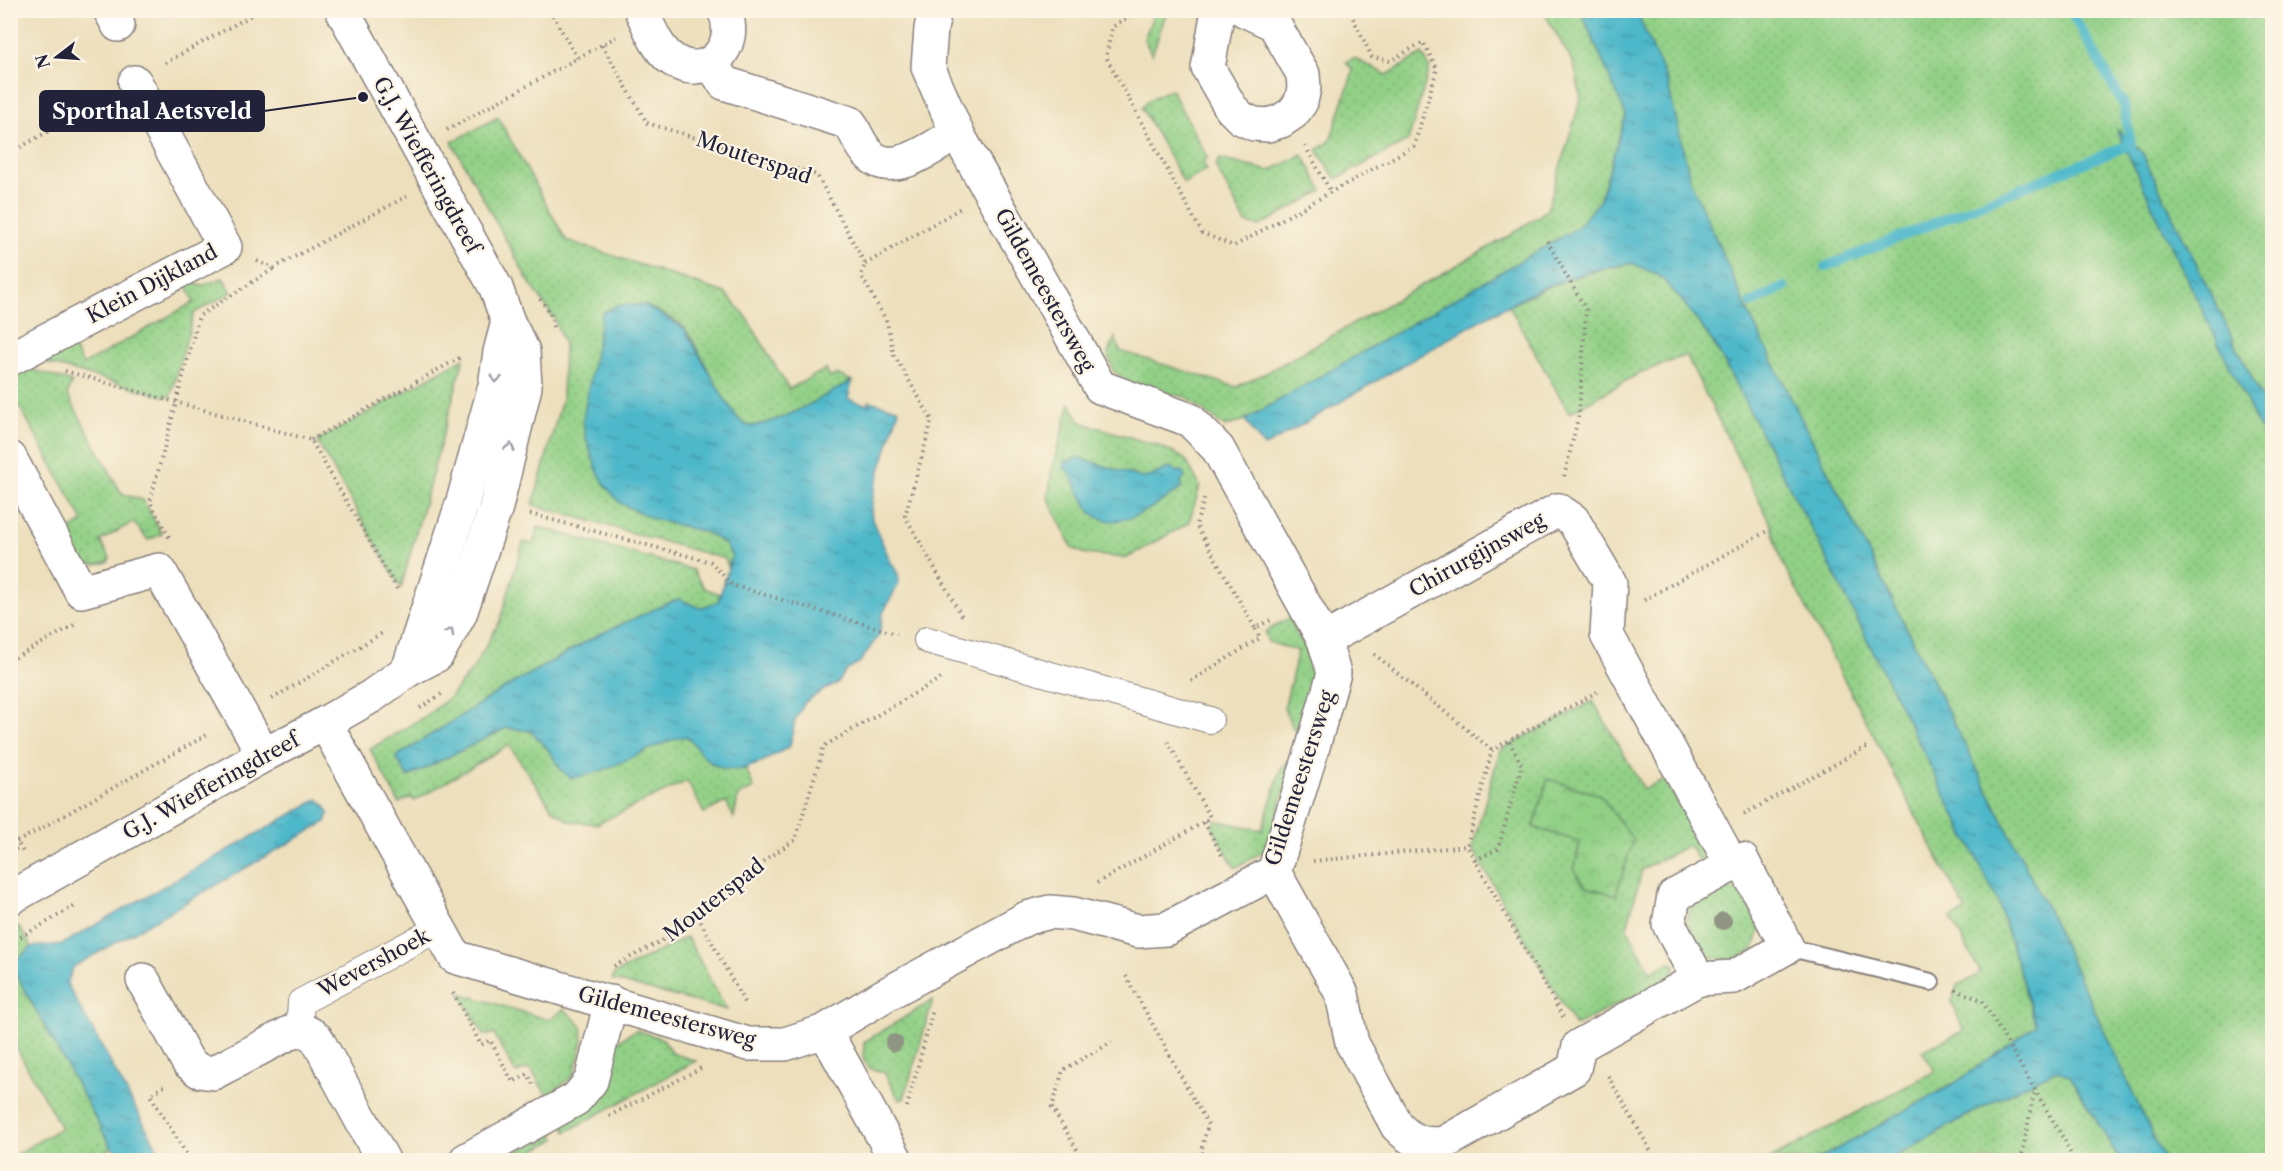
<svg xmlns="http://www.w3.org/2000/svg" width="2283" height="1171" font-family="'Libre Caslon Text',serif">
  <defs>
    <pattern id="grass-dots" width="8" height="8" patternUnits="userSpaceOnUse" patternTransform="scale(1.5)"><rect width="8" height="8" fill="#92d086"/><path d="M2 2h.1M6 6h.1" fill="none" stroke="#7eb275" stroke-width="1.8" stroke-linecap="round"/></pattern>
    <pattern id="park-crowns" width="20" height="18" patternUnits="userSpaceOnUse" patternTransform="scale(1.5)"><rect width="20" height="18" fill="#92d086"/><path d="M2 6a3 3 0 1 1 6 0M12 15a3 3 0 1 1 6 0" fill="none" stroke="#7eb275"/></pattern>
    <pattern id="water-ripples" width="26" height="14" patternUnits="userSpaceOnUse" patternTransform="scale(1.5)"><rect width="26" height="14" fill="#4db8ca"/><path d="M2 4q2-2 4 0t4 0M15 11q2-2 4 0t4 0" fill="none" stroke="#4095a5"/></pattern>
  </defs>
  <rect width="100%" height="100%" fill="#fcf5e5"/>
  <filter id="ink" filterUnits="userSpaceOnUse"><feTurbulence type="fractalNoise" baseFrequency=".0167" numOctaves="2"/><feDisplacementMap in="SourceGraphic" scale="12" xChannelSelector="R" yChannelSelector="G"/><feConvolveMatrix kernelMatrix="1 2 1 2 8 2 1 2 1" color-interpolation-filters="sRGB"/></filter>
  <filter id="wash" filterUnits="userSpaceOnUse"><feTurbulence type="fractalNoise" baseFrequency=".008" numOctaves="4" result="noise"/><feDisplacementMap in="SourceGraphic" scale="24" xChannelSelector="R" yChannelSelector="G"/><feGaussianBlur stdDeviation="1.35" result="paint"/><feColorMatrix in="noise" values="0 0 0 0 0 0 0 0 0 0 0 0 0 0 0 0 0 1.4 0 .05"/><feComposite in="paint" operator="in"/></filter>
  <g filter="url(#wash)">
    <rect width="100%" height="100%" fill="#eddfbc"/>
    <g fill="url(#grass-dots)" stroke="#5a7960" stroke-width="1.5" fill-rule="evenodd">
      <path d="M1158,11H1167L1152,55L1144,39L1154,13Z"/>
      <path d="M1543,11H1581L1626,115L1600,200L1577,229L1245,420L1225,427L1186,397L1138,388L1113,371L1108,353L1115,337L1120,351L1236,387L1266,373L1509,236L1547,210L1581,98L1574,65Z"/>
      <path d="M1636,11H2272V419L2141,151L2117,130L2164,231L2272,453V1160H2164L2048,911L1749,314L1691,183L1667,81Z"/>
      <path d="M1422,54L1430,67L1408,141L1336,179L1317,150L1330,141L1353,71L1346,62L1354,58L1387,75Z"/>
      <path d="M1171,89L1207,157L1203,163L1207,170L1184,183L1142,108L1148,100Z"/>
      <path d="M498,117L566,240L725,293L746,316L789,389L826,369L830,378L837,374L852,381C824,396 779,425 748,427C717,406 707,357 685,329C676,318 657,312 645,305L586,438L597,470L606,486L681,525L708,533L725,544L732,556L728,566L725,559L533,505L562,399L564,345L555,320L528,280L452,142Z"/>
      <path d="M1303,155L1322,191L1260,226L1246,223L1215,166L1220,159L1269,171Z"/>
      <path d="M1633,263L1660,276L1681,299L1715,345L1818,541L1998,901L2036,1026L1955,1083L1817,1160H1768L1935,1071L1922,1051L1963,1031L1952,1001L1957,985L1975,977L1980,972L1951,918L1966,911L1781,560L1771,525L1686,355L1638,374L1569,413L1509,306C1551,283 1586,271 1633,263Z"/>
      <path d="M223,278L232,292L194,313L170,398L39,361L69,346L73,347L83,365L194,302L185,281L188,280L201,286Z"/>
      <path d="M464,358L401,588L317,441Z"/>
      <path d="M27,368L72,382L67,394L122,494L143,500L162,534L148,540L133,522L100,541L110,558L108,562C83,572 74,554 63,535L83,521L20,407L11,411V380Z"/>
      <path d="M1070,403L1080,422L1156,445L1173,452L1186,460L1200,486L1189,523L1127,558L1085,554L1072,548L1048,498L1052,468ZM1076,457L1142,478L1150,477L1170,467L1178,472L1091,512L1069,471L1066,460L1069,462Z"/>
      <path d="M538,527L693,570L704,588L720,594L718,602L700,608L679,599L598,635L503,689L396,757L408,777L506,728L531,731L549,750L561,770H600L662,742L685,735C692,739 693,743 698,749C710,768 726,770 746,769L754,788L738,796L734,818L726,802L704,813L687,781L597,824L569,821L552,809L509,745L414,801L411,797L399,803L370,749L427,715L449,698L474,667L500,621L523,542L533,544Z"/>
      <path d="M1289,618L1318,672L1301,733L1294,730L1284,709L1298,651L1268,642L1265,632Z"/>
      <path d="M1593,701L1644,789L1665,779L1705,852L1700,863L1689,845L1642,869L1627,928L1651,973L1669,962L1675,965L1673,976L1575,1026L1472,848L1500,750Z"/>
      <path d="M1288,761H1294L1266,850L1235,868L1212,826L1216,820L1262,830L1281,768Z"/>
      <path d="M1722,886L1743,893L1761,925L1754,949L1732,961L1705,956L1686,921L1691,906Z"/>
      <path d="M18,926L32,947L11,965L112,1148L90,1160H11L10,1158L61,1128L11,1038V930Z"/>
      <path d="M687,937L727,1010L612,980L614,974Z"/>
      <path d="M460,993L549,1020L564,1009L582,1026L583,1041L573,1076L547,1096L530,1068L516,1073L494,1034L484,1035Z"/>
      <path d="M933,1000L904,1099L899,1100L884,1072L868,1068L863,1059L864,1042Z"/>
      <path d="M636,1030L663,1039L672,1053L696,1061L566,1132L563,1123L612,1045Z"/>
      <path d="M2056,1070L2070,1076L2120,1160H1890L1975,1111Z"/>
      <path d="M553,1130L556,1139L535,1150L533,1160H502Z"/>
    </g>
    <path fill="url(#park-crowns)" stroke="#5a7960" stroke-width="1.5" d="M1548,779L1600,795L1633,840L1616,895L1586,887L1574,871L1580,842L1533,827Z"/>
    <g fill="url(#water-ripples)" stroke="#386d82" stroke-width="1.5">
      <path d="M1581,11H1636L1667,81L1691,183L1749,314L2048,911L2164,1160H2120L2070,1076L2056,1070L1975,1111L1889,1160H1817L1955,1083L2036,1025L1998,901L1818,541L1715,345L1681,299L1660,276L1632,263L1593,270L1539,289L1477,322L1264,447L1245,420L1577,228L1600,200L1626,115Z"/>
      <path d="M2116,128L2141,151L2272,419V453L2164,231Z"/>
      <path d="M618,305H645L684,328L724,398L739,420L748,426C779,425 824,396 852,381L848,399L869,405V401L899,409L874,491L871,510L872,520L890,560L898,574L899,583L883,613L879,635L860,662L845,672L837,684L827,688L805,702L795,720L790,746C763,762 731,784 703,756C696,749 694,740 685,736C646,746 611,773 571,778L561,770L549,750L531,731L506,728L408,777L396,757L503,689L598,635L668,603L679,599L700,608L718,602L732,556L725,544L708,533L651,518L620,503L606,486L597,470L586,438L583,420L602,313Z"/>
      <path d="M1076,457L1142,478L1150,477L1170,467L1177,472L1182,471L1185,477L1181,481L1182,486L1178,491C1155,505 1118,535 1092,513C1084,505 1075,482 1069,471L1064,469L1065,460L1069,462Z"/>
      <path d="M318,799L324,804L329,813L326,822L73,967L67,984L164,1160H131L126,1154L112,1148L11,965L32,947L62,944Z"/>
    </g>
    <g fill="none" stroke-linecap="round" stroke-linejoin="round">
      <g stroke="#4db8ca" stroke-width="10">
        <path d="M1825,267L2131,144L2124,105L2070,10"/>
        <path d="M1751,303L1784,287"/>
      </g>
    </g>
  </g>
  <g filter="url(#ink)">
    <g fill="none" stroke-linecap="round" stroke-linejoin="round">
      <g stroke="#88807c" stroke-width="20">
        <path id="service" d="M1787,947L1931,982"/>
      </g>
      <g stroke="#88807c" stroke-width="28">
        <g id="pedestrian">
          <path d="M927,640L1210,720"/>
          <path d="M299,1030L301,1002L439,928"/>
        </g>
      </g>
      <g stroke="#88807c" stroke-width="36">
        <g id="minor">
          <path d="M110,10L118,25"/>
          <path d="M641,10C649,26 656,47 670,58C704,85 742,47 724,10"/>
          <path d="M1218,10L1208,68L1231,108L1241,118L1254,124L1268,125L1281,121L1293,113L1301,102L1304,88L1303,74L1274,24L1244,10"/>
          <path d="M711,63L724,83L850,123C855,132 860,144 867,152C891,181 932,147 957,133"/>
          <path d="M10,359L225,247L135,82"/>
          <path d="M10,458L81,591L159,570L264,755"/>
          <path d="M1324,640L1558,510L1573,520L1610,583L1607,635L1732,865L1674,896L1669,924L1698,979L1734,977L1787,947L1742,860L1732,865"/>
          <path d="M325,723L455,957L748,1044H785L825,1031L885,995L1027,918L1050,912L1073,914L1138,931L1166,929L1274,872L1312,750L1334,673L1324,640L1218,449L1190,420L1100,387L957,133L928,67L931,29L935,10"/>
          <path d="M1274,872L1342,994L1352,1043L1397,1126C1411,1141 1423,1146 1444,1143L1574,1069L1579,1046L1698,979"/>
          <path d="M143,980L188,1062L199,1071L213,1073L293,1031C303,1029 310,1032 317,1039L383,1160"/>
          <path d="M825,1031L896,1160"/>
          <path d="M466,1160L576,1099L591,1081L611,1002"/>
        </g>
      </g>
      <g stroke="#88807c" stroke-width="36">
        <g id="tertiary">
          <path d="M408,670L463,501L495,386L500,352L508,322"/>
          <path d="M10,898L264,755L325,723L372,696L408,670L437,655L460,614L496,507L525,387L523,351L508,322L496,288L342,10"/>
        </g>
      </g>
      <g stroke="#88807c" stroke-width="4" stroke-dasharray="1.5 4.5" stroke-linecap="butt">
        <path d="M550,10L577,58"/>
        <path d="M1141,10L1112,27L1106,57L1202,233L1234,246L1414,146L1437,69L1423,42L1390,61L1372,57L1349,10"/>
        <path d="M602,45L647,123L817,175L865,264L861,275L887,322L894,355L932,420L905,516L963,618"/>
        <path d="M165,63L261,10"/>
        <path d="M447,130L616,37"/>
        <path d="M1305,146L1331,192"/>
        <path d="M10,153L104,100"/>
        <path d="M1547,241L1586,310L1579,414L1564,477"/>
        <path d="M257,261L274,268L407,196"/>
        <path d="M865,264L961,208"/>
        <path d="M540,299L550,313L553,327"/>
        <path d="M65,371L311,440L397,589"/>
        <path d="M311,440L463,356"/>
        <path d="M1204,499L1196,525L1255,628"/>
        <path d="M530,514L711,562L732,585L897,634"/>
        <path d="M169,537L150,502L199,316L273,269"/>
        <path d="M1644,600L1767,531"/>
        <path d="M1374,654L1492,750"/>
        <path d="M10,661L74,625"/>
        <path d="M1191,681L1260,638L1255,628L1273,619"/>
        <path d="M272,699L384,632"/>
        <path d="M420,708L443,693"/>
        <path d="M1744,814L1870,745"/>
        <path d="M1204,822L1224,859"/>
        <path d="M10,829L23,852"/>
        <path d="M17,842L210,733"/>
        <path d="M10,852L20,847"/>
        <path d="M1475,860L1498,849L1522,765L1509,741"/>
        <path d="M1313,861L1467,846"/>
        <path d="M1097,883L1204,822L1210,817L1168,742"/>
        <path d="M695,911L746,1006"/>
        <path d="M10,943L75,906"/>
        <path d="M614,966L678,932L685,917L748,879L766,859L795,840L824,746L943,677"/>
        <path d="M1126,976L1208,1125L1201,1151L1206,1160"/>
        <path d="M1955,990L1982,1000L2066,1143L2073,1160"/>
        <path d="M453,993L481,1045L490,1040L513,1082L528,1074L533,1084"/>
        <path d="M1563,1017L1467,846L1492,750L1597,692"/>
        <path d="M1608,1076L1656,1160"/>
        <path d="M164,1086L150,1095L187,1155L186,1160"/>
        <path d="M907,1107L933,1010"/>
        <path d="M609,1116L701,1068"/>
        <path d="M1083,1160L1052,1107L1063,1070L1112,1042"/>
        <path d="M2021,1160L2034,1093"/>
      </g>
      <use href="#service" stroke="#fff" stroke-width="16"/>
      <use href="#pedestrian" stroke="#fff" stroke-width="26"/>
      <use href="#minor" stroke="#fff" stroke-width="33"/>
      <use href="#tertiary" stroke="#fff" stroke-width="33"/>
    </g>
    <g fill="#909482">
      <circle cx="1723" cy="921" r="9"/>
      <circle cx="894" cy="1043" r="9"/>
    </g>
    <defs><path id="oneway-chevron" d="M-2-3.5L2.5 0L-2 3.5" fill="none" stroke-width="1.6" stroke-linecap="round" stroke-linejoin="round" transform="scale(1.5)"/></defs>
    <g stroke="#9c9ca7">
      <use href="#oneway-chevron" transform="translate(496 379) rotate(100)"/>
      <use href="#oneway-chevron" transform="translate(510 447) rotate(-76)"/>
      <use href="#oneway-chevron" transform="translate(450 632) rotate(-61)"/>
    </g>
  </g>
  <g text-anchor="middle" stroke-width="4.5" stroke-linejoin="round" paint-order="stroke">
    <g font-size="21" fill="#22223b" stroke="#fcf5e5">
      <text transform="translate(754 158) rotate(19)" y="7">Mouterspad</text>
      <text transform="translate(427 165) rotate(61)" y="7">G.J. Wiefferingdreef</text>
      <text transform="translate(152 284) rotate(-28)" y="7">Klein Dijkland</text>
      <text transform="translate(1045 290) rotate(61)" y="7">Gildemeestersweg</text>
      <text transform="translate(1477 555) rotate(-29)" y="7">Chirurgijnsweg</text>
      <text transform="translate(1300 778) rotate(-72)" y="7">Gildemeestersweg</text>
      <text transform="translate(211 786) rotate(-29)" y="7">G.J. Wiefferingdreef</text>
      <text transform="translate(714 900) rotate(-38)" y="7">Mouterspad</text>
      <text transform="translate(374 963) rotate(-28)" y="7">Wevershoek</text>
      <text transform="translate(667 1017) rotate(15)" y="7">Gildemeestersweg</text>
    </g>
  </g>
  <path fill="none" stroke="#22223b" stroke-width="2" d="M363 97L264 111"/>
  <circle fill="#22223b" stroke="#fcf5e5" stroke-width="2" cx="363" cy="97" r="6"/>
  <rect fill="#22223b" stroke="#22223b" stroke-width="2" x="40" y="91" width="224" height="40" rx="6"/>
  <g font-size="22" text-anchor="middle" font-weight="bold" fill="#fff">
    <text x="152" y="119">Sporthal Aetsveld</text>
  </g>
  <rect width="2283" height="1171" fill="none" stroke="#fcf5e5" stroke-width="36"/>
  <g transform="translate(57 57) rotate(253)" stroke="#fcf5e5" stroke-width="4.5" paint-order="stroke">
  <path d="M0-4.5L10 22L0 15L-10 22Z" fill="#22223b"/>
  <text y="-9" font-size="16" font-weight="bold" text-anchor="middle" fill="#22223b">N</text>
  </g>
</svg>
